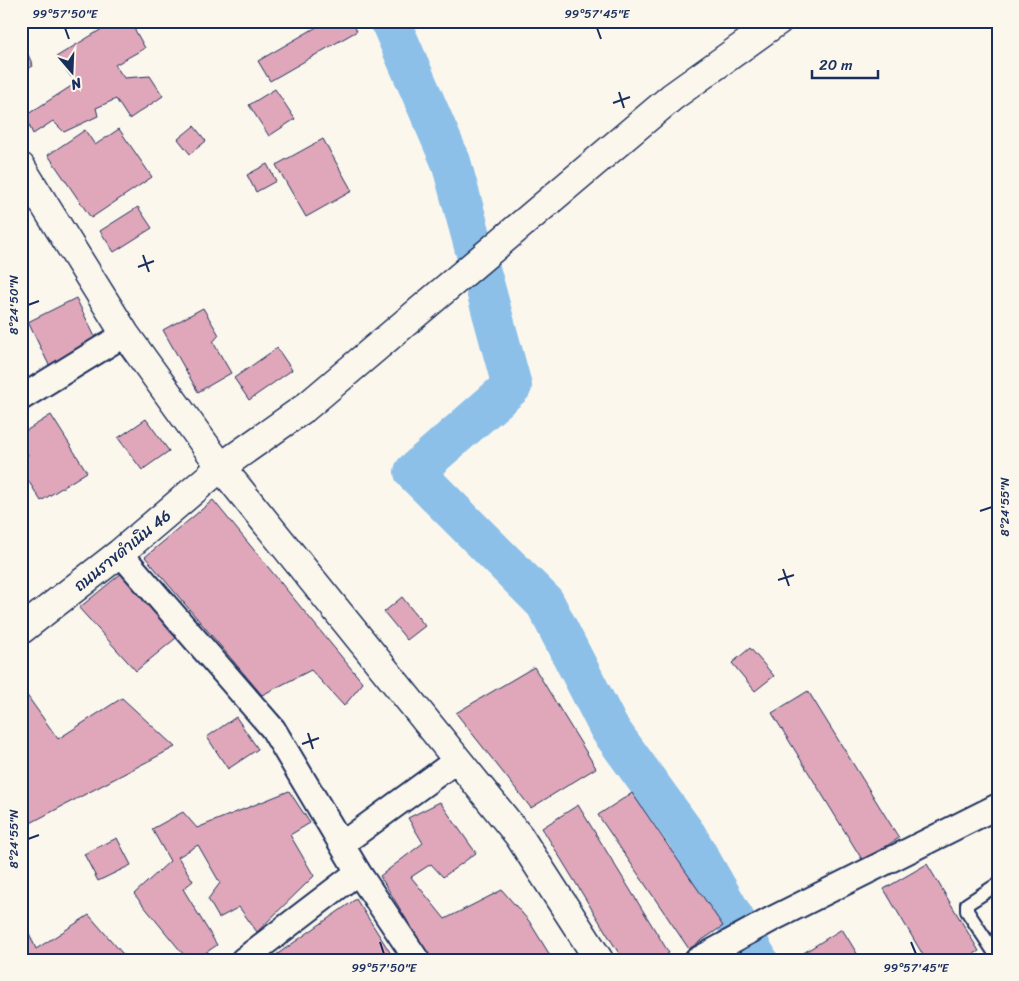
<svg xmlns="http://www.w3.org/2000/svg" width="1019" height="981" font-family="Sriracha,'Playpen Sans Thai',sans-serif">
  <rect width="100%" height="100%" fill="#fbf7ec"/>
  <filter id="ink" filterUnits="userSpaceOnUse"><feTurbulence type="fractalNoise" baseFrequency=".02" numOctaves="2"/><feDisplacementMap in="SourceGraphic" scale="10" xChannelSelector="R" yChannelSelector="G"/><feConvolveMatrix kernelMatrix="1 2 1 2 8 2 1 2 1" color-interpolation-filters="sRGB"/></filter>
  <g filter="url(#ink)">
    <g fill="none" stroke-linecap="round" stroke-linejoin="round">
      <path stroke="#8dc0e9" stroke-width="40" d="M390,21L451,162L512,386L414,472L545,603L609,728L687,836L758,960"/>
    </g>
    <g fill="#dfa7b9" stroke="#1b2f5e">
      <path d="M115,21H130L145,48L115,65L124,78L150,76L163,96L129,119L116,99L96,108L98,116L64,132L53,121L33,134L25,116L76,83L56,57Z"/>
      <path d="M327,21H351L357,31L270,81L258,61Z"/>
      <path d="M23,43L33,66L21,72V44Z"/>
      <path d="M275,89L295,119L269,136L249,105Z"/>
      <path d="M194,126L206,141L190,154L178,139Z"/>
      <path d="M119,129L152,177L91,218L48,155L85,130L95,145Z"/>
      <path d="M323,139L352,191L306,217L276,165Z"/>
      <path d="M267,164L276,181L256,192L247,175Z"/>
      <path d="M138,207L152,228L114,252L100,231Z"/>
      <path d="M21,232L28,245L21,251Z"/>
      <path d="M76,298L97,341L49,365L28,322Z"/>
      <path d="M203,308L219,335L213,342L231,373L198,392L163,330Z"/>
      <path d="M277,348L292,370L249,400L234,378Z"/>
      <path d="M51,415L87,472L41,501L21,469V460L28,455L21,444V434Z"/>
      <path d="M146,419L169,451L142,470L118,438Z"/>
      <path d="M213,500L363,683L344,706L311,670L262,695L145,557Z"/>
      <path d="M123,572L176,638L136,671L79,608Z"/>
      <path d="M402,597L425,626L407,640L384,612Z"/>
      <path d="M750,648L774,676L755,691L732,663Z"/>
      <path d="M534,667L596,768L531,808L456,713Z"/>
      <path d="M21,687L58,739L122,698L175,747L21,828Z"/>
      <path d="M808,691L899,838L863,861L772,713Z"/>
      <path d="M236,717L258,749L228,769L207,737Z"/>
      <path d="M289,791L310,823L290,835L314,876L257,932L239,907L219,918L208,899L220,883L198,845L178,857L193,881L183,889L217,945L195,960H188L134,894L170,861L152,829L183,812L197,828Z"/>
      <path d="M632,793L723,926L689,949L598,815Z"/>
      <path d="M440,802L476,853L443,877L431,864L411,877L445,919L502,890L529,921L553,960H431L380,876L423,843L408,818Z"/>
      <path d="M578,805L669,953L659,960H623L542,828Z"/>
      <path d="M117,838L131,865L98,881L84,854Z"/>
      <path d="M927,864L979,951L964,960H926L884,889Z"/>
      <path d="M356,899L395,960H269Z"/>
      <path d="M21,915L36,949L89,915L128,960H21Z"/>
      <path d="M842,929L861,960H799L797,957Z"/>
    </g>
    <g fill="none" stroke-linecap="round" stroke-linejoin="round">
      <g stroke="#1b2f5e" stroke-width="16">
        <path id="lane" d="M998,884L967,904V911L998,958"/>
      </g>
      <g stroke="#1b2f5e" stroke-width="28">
        <g id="street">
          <path d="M21,398L125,334"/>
          <path d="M120,553L273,729L358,872L417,960"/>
          <path d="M342,844L457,760"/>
          <path d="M243,960L358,872"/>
          <path d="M697,960L772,919L998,806"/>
        </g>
      </g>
      <g stroke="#1b2f5e" stroke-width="31">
        <g id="secondary">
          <path d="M21,167L125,334L221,467L519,836L599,960"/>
          <path d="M21,630L120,553L221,467L306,407L672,97L778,21"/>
        </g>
      </g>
      <use href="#lane" stroke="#fbf7ec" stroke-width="12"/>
      <use href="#street" stroke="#fbf7ec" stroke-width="24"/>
      <use href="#secondary" stroke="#fbf7ec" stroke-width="28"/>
    </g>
  </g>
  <path fill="none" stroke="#1b2f5e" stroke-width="2" d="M65,28L69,39M597,28L601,39M619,92L624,108M613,103L630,97M143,255L149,272M138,267L154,261M28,305L39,301M980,511L992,507M783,569L789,586M778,580L794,575M308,733L313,749M302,744L319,738M28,839L39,835M380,942L384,954M911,942L916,954"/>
  <g text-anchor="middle" stroke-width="4" stroke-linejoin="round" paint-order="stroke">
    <g font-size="16" fill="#1b2f5e" stroke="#fbf7ec">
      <text transform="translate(122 550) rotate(-39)" y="6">ถนนราขดำเนิน 46</text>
    </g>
  </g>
  <rect width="1019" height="981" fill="none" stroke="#fbf7ec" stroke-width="55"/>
  <g transform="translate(72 72) rotate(161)" stroke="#fbf7ec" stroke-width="4" paint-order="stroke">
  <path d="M0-4L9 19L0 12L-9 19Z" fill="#1b2f5e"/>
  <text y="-8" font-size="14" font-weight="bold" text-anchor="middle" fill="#1b2f5e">N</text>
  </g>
  <path d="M812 70v8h66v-8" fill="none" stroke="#1b2f5e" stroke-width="2.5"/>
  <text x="819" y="70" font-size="15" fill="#1b2f5e" stroke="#fbf7ec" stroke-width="4" paint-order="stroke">20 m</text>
  <rect x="28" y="28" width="964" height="926" fill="none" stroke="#1b2f5e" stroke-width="2"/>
  <g font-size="12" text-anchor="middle" fill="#1b2f5e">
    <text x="65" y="18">99°57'50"E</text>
    <text x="597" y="18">99°57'45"E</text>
    <text transform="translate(14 305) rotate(-90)" y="4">8°24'50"N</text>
    <text transform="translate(1005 507) rotate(-90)" y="4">8°24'55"N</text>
    <text transform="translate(14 839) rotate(-90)" y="4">8°24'55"N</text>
    <text x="384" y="972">99°57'50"E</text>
    <text x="916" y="972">99°57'45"E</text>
  </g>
</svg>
